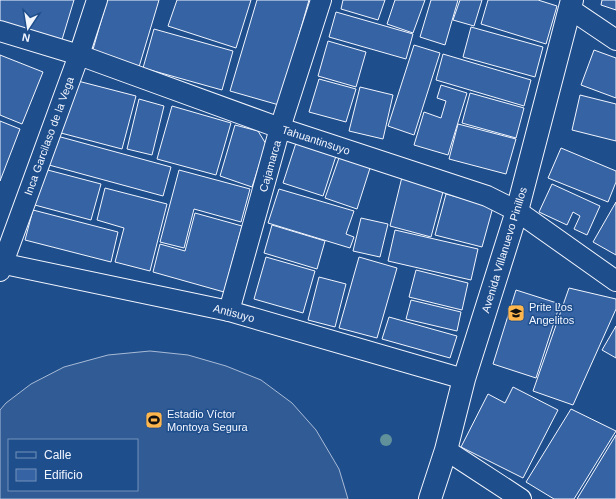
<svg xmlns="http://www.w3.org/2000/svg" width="616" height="499" font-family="Arial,sans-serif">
  <rect width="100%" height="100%" fill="#1f4e8c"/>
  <path fill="#305b95" stroke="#a8bbd7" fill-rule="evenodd" d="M150,351L188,355L226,366L261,380L292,403L316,430L339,469L348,499H0V410L6,403L31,384L64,367L108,355ZM9,440H137V490H9Z"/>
  <g fill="#3563a3" stroke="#f2f6ff">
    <path d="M0,0H74L61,43L0,25Z"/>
    <path d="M107,0H159L139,67L92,53Z"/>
    <path d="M177,0H251L236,48L168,26Z"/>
    <path d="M257,0H309L279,105L230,91Z"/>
    <path d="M343,0H385L378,20L341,9Z"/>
    <path d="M395,0H425L413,33L387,24Z"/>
    <path d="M431,0H458L445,45L420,37Z"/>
    <path d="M460,0H482L474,26L453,20Z"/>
    <path d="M488,0H538L557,6L546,44L481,24Z"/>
    <path d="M602,0H616V10L601,5Z"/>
    <path d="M336,12L413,34L406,59L329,37Z"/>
    <path d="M471,27L543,47L535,77L463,57Z"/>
    <path d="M154,29L233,51L222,90L143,68Z"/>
    <path d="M328,41L366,52L356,87L318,76Z"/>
    <path d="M414,45L440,53L414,135L388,126Z"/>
    <path d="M594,50L616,58V98L581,85Z"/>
    <path d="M443,54L531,80L524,106L436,80Z"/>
    <path d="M0,55L43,72L22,124L0,115Z"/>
    <path d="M319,79L356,89L346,122L309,112Z"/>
    <path d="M74,80L136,96L122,149L61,133Z"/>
    <path d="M441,85L467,93L448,155L414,145L424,112L441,118L446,101L437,98Z"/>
    <path d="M360,87L393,95L383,139L349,131Z"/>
    <path d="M470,93L524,108L516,138L462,123Z"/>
    <path d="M580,95L616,104V141L572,130Z"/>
    <path d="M139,99L164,106L152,155L127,149Z"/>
    <path d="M172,106L231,123L216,175L157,159Z"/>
    <path d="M0,121L20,129L0,181Z"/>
    <path d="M458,124L516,139L506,174L449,159Z"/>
    <path d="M235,125L258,131L266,144L252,187L220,176Z"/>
    <path d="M57,136L171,167L163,196L49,165Z"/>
    <path d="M296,143L336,156L323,196L283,183Z"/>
    <path d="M561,148L616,171V182L608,202L548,178Z"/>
    <path d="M340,155L371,165L357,209L325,198Z"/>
    <path d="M40,168L101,184L91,220L31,204Z"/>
    <path d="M179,170L250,189L241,222L194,209L184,248L160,242Z"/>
    <path d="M402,177L444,188L431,237L390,226Z"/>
    <path d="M552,184L600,206L587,235L574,229L580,216L573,212L567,225L539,212Z"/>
    <path d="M105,188L167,204L150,271L115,262L124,228L97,220Z"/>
    <path d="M279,189L354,211L346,234L354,237L350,248L268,223Z"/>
    <path d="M446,194L493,207L482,247L435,235Z"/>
    <path d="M616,202V255L593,242Z"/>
    <path d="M33,210L118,232L111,262L25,240Z"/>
    <path d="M195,213L242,226L224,292L153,272L160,244L185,251Z"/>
    <path d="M361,218L388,224L380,257L353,251Z"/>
    <path d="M272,225L325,241L317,269L264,253Z"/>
    <path d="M395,230L478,249L471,280L388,261Z"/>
    <path d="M266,257L315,271L303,313L254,299Z"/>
    <path d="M359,257L397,268L377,338L339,328Z"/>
    <path d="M416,270L468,283L462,310L409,297Z"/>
    <path d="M319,277L346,284L335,327L308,320Z"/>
    <path d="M569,288L616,299V309L573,405L533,391Z"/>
    <path d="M516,290L560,304L536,378L493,364Z"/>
    <path d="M411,300L461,312L457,331L406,319Z"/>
    <path d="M389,317L457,336L450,358L382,339Z"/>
    <path d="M616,326V358L602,350Z"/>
    <path d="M513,387L558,410L523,478L461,447L488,394L505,403Z"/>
    <path d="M571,409L616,431L574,499H554L526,482Z"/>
    <path d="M616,435V499H577Z"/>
  </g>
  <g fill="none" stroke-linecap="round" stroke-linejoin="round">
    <g stroke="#f2f6ff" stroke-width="22">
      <g id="street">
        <path d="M570,9L616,40"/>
        <path d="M0,31L79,55L280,128L487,196L517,211L616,281"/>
        <path d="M0,263L229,311L464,379"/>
        <path d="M0,271L79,55L97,0"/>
        <path d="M229,311L280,128L321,0"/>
        <path d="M446,450L521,499"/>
      </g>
    </g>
    <g stroke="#f2f6ff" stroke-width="24">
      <path id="secondary" d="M430,499L446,450L464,379L517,211L572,0"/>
    </g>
    <use href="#street" stroke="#1f4e8c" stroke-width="20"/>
    <use href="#secondary" stroke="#1f4e8c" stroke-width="22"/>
  </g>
  <circle fill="#61919a" cx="386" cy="440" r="6"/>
  <defs>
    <g id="school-square" transform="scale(0.9)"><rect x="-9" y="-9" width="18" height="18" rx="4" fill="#ffb74d" stroke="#1f4e8c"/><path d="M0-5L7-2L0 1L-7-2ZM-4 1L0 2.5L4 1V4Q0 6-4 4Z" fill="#111"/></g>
    <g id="stadium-square" transform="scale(0.9)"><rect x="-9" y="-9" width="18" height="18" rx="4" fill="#ffb74d" stroke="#1f4e8c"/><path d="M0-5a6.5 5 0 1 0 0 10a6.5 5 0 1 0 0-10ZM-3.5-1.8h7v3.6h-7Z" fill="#111"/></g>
  </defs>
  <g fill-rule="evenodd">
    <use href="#school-square" x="516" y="313"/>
    <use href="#stadium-square" x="154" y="420"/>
  </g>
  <g text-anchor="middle" stroke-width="3" stroke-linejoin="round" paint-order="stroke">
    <g font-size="11" fill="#f2f6ff" stroke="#1f4e8c">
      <text transform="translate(49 136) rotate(-70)" y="4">Inca Garcilaso de la Vega</text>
      <text transform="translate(316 140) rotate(18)" y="4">Tahuantinsuyo</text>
      <text transform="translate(270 166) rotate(-74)" y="4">Cajamarca</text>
      <text transform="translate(504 250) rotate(-73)" y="4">Avenida Villanuevo Pinillos</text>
      <text transform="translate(234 313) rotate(15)" y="4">Antisuyo</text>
    </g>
    <g font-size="11" fill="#f2f6ff" stroke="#1f4e8c" text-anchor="start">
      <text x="529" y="311">Prite Los<tspan x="529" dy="13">Angelitos</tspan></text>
      <text x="167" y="418">Estadio Víctor<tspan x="167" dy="13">Montoya Segura</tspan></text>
    </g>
  </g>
  <rect x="8" y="439" width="130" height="52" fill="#1f4e8c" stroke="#7391ba"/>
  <rect x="16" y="452" width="20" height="6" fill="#1f4e8c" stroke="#7391ba"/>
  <text x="44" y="459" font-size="12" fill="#f2f6ff">Calle</text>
  <rect x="16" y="469" width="20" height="12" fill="#3563a3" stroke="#7391ba"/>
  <text x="44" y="479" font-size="12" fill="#f2f6ff">Edificio</text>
  <g transform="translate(28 28) rotate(192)" stroke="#1f4e8c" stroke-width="3" paint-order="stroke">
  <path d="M0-3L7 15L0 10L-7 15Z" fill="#f2f6ff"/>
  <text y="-6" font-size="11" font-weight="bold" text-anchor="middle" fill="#f2f6ff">N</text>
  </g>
</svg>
